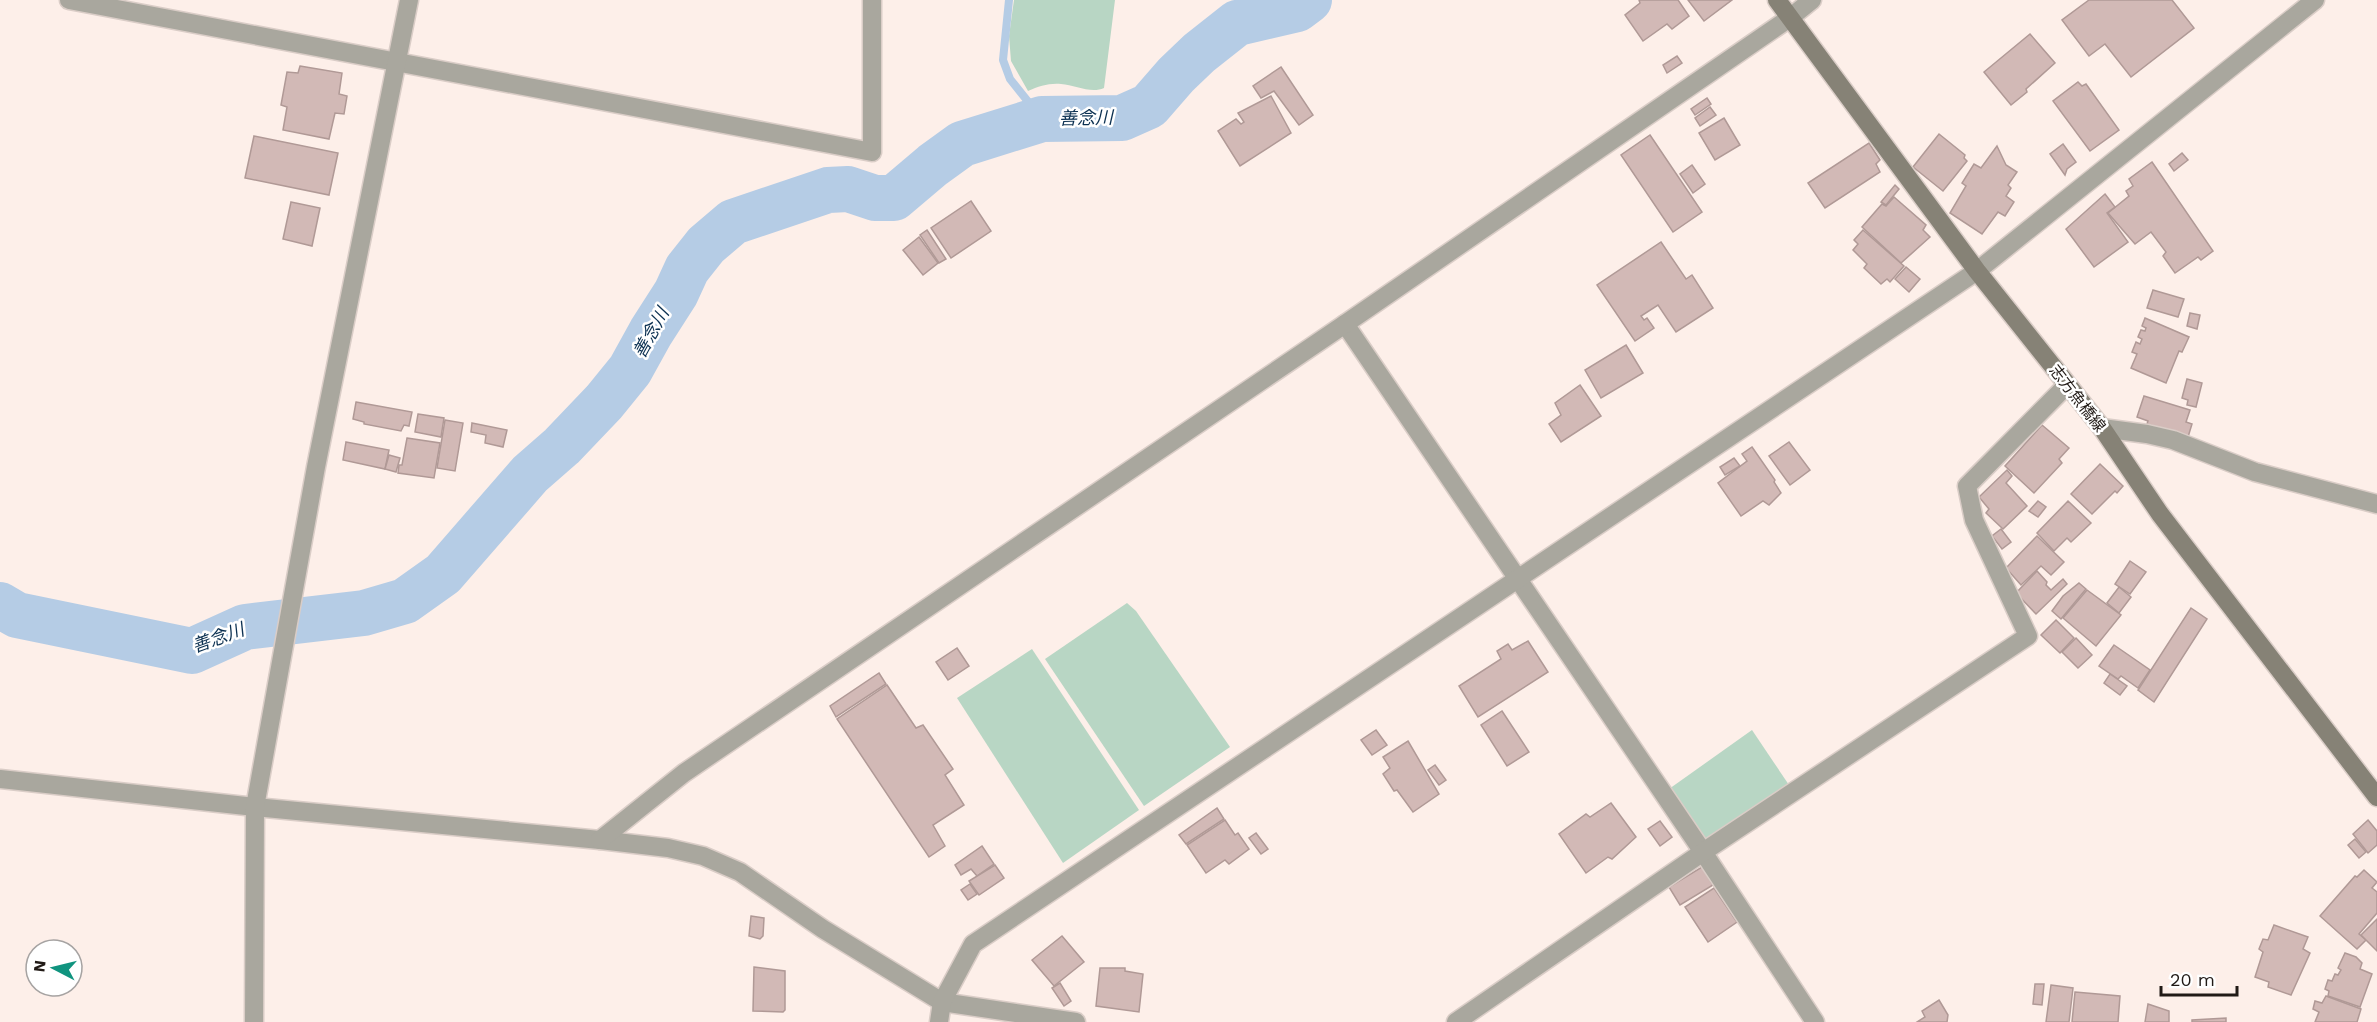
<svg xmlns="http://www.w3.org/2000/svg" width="2377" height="1022" font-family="'Work Sans','Noto Sans JP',sans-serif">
  <rect width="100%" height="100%" fill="#fdefe9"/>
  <g fill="#b8d6c4">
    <path d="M1014,0H1115L1104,88C1091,94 1075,85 1061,84C1049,83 1039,86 1028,91L1011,61L1009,36Z"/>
    <path d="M1127,603L1136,611L1230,747L1144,806L1045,659Z"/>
    <path d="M1032,649L1139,810L1063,863L957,698Z"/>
    <path d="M1752,730L1789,785L1710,840L1697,837L1669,789Z"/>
  </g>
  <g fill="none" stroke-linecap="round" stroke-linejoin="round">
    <path stroke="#b5cce5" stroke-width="8" d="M1009,0L1003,60L1010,79L1042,119"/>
    <path stroke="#b5cce5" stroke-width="46" d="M0,605L17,615L192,651L245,627L364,613L405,601L443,574L530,474L562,446L604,402L630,370L651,332L676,293L687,269L706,245L733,222L828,190L848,189L875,198H894L933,165L962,144L1042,119L1122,118L1149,106L1176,75L1199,53L1237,23L1297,9L1309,0"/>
  </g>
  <g fill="#d2b9b6" stroke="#b09996" stroke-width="1.5">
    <path d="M1639,0H1678L1689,16L1672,29L1667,24L1643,41L1625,15L1640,3Z"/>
    <path d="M1688,0H1732L1704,21Z"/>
    <path d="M2089,0H2172L2194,28L2131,77L2105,44L2089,56L2062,20Z"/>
    <path d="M2030,34L2055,63L2026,89L2027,92L2011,105L1984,72Z"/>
    <path d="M1677,56L1682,63L1667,73L1663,65Z"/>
    <path d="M300,66L342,73L339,94L347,96L344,114L335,113L329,139L283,130L287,107L281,105L287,72L298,73Z"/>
    <path d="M1281,67L1313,115L1299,125L1274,91L1261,98L1253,86Z"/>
    <path d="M2078,82L2082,86L2086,84L2119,130L2090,151L2053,101Z"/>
    <path d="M1271,96L1291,133L1240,166L1218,131L1236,119L1241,124L1244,122L1238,113Z"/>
    <path d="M1707,98L1711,104L1695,115L1691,109Z"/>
    <path d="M1710,107L1716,115L1700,126L1695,118Z"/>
    <path d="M1724,118L1740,145L1715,160L1699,133Z"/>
    <path d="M1939,134L1965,155L1964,158L1967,161L1943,191L1913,167Z"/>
    <path d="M1650,135L1702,212L1673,232L1621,155Z"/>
    <path d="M254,136L338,153L329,195L245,178Z"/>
    <path d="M1869,143L1880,160L1876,164L1880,172L1825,208L1808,183Z"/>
    <path d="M2063,144L2076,162L2067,169L2065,175L2050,154Z"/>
    <path d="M1997,146L2006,165L2017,172L2008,185L2011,188L2006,196L2014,202L2005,216L1998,212L1982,234L1950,213L1966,186L1962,183L1974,164L1981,168Z"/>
    <path d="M2182,153L2188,160L2174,171L2169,164Z"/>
    <path d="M2152,162L2213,251L2201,260L2198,257L2175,273L2163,256L2166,252L2151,232L2135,244L2108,213L2129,196L2126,191L2133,186L2129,179Z"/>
    <path d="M1692,165L1705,184L1693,193L1680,174Z"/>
    <path d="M1895,185L1899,189L1886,205L1881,202Z"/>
    <path d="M2105,194L2115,207L2107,213L2128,242L2094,267L2066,229Z"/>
    <path d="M1894,197L1926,225L1923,230L1930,237L1901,263L1862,227L1882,204L1886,206Z"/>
    <path d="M971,201L991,231L951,258L931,228Z"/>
    <path d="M291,202L320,208L312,246L283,239Z"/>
    <path d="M927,230L946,259L939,263L920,235Z"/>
    <path d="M1863,230L1904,266L1890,282L1887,279L1881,284L1864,268L1867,264L1853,250L1858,244L1854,240Z"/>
    <path d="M919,237L938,263L923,275L903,250Z"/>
    <path d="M1661,242L1686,279L1692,275L1713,308L1676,332L1658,305L1641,316L1644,320L1647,318L1654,328L1635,341L1597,285Z"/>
    <path d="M1906,267L1920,279L1909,292L1895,279Z"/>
    <path d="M2153,290L2184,299L2178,317L2147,308Z"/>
    <path d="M2190,313L2200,315L2197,329L2187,326Z"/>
    <path d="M2145,318L2189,337L2182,352L2179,351L2166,383L2131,368L2137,354L2132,352L2136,342L2140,344L2142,339L2138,337L2141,330L2145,331L2146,328L2142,326Z"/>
    <path d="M1626,345L1643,373L1601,398L1585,370Z"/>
    <path d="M2187,379L2202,383L2196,407L2187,405L2188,400L2182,398Z"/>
    <path d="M1580,385L1601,416L1561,442L1549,424L1561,415L1555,403Z"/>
    <path d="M2144,396L2190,410L2186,422L2192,424L2188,437L2147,424L2148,421L2137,417Z"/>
    <path d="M356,402L412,412L409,426L404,425L401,431L364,424V422L353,419Z"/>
    <path d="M418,414L444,418L441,437L415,432Z"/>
    <path d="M445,420L463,423L455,471L437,468Z"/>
    <path d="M472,423L507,430L503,447L485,443L486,435L471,432Z"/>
    <path d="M2042,425L2069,448L2059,459L2062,463L2034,493L2005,466Z"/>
    <path d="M407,438L440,443L434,478L398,473L399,465H402Z"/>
    <path d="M346,442L389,450L385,469L343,460Z"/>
    <path d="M1789,442L1810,470L1790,485L1769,456Z"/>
    <path d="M1752,447L1775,480L1774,482L1781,493L1769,505L1763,501L1741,516L1718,483L1747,461L1742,454Z"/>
    <path d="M389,455L400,458L396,472L385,469Z"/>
    <path d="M1734,458L1740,466L1725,475L1720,467Z"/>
    <path d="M2100,464L2123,486L2117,493L2115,491L2092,514L2071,494Z"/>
    <path d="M2007,470L2012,476L2006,483L2027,506L2003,529L1986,513L1989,509L1979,497Z"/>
    <path d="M2038,501L2046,507L2038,517L2029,511Z"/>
    <path d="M2068,501L2091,523L2071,542L2067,538L2054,551L2037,533Z"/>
    <path d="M2001,529L2011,542L2002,549L1992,536Z"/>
    <path d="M2037,536L2064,562L2051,575L2041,566L2021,585L2006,568Z"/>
    <path d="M2130,561L2146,572L2130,594L2115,584Z"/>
    <path d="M2037,571L2047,582L2046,585L2051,590L2063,579L2067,584L2036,614L2016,593Z"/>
    <path d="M2079,583L2086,589L2061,619L2052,611L2063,596Z"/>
    <path d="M2119,587L2131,597L2119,613L2107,603Z"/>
    <path d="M2087,590L2121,615L2096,646L2063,618Z"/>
    <path d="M2191,608L2207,619L2154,702L2138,690Z"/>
    <path d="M2056,620L2074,638L2060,653L2041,635Z"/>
    <path d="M2076,638L2092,655L2078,668L2062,652Z"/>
    <path d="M1528,641L1548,672L1478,717L1459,686L1501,659L1497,651L1508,644L1512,650Z"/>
    <path d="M2114,645L2150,670L2138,688L2121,676L2118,679L2099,666Z"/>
    <path d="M957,648L969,666L948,680L936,662Z"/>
    <path d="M879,673L886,684L836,717L830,706Z"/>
    <path d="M2110,674L2127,686L2120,695L2104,683Z"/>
    <path d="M887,685L916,728L923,725L953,769L945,775L964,805L933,825L945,846L929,857L837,719Z"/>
    <path d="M1502,711L1529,752L1507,766L1481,725Z"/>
    <path d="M1376,730L1387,745L1372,755L1361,740Z"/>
    <path d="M1408,741L1439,794L1413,812L1397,790L1394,791L1383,774L1390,768L1383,757Z"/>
    <path d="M1435,765L1446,780L1439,785L1428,770Z"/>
    <path d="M1611,803L1636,837L1612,859L1608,857L1586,873L1559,834L1586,814L1590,817Z"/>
    <path d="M1217,808L1224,819L1186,844L1179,835Z"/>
    <path d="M1225,820L1235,835L1238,833L1249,849L1229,864L1225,860L1206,873L1187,845Z"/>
    <path d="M2368,820L2377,831V845L2368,853L2353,834Z"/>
    <path d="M1660,821L1672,837L1660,846L1648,829Z"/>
    <path d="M1256,833L1268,849L1261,854L1249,838Z"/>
    <path d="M2355,839L2366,852L2359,858L2348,845Z"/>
    <path d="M982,846L994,864L977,876L971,869L961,875L955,865Z"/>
    <path d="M995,865L1004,878L979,895L969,881Z"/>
    <path d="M1702,867L1713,885L1680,905L1669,887Z"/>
    <path d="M2364,870L2377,882L2372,888L2377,892V913L2359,934L2366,940L2357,949L2320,916L2355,876L2357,877Z"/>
    <path d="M970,884L977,894L968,900L961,890Z"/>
    <path d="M1714,888L1737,922L1708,942L1685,907Z"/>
    <path d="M751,916L764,918L763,936L760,939L749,936Z"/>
    <path d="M2377,919V951L2361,935Z"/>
    <path d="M2274,925L2308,937L2303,949L2310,953L2291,995L2268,987L2269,982L2255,977L2263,952L2259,949L2263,939L2268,940Z"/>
    <path d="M1062,936L1084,962L1054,986L1032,960Z"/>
    <path d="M2345,953L2356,957L2362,963L2360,969L2372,974L2360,1007L2328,996L2329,991L2325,989L2328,980L2332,981L2335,974L2338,975L2341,970L2338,968Z"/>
    <path d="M754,967L785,971V1010L783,1012L753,1011Z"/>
    <path d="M1100,968H1125V971L1143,974L1139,1012L1096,1006Z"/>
    <path d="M1060,983L1071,1001L1064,1006L1052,988Z"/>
    <path d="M2035,984H2044L2042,1005L2033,1004Z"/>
    <path d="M2051,985L2073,988L2069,1022H2046Z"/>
    <path d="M2075,992L2120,996L2118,1022H2072Z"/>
    <path d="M2326,996L2361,1009L2357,1022H2315L2319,1012L2313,1009L2315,1001L2322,1003Z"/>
    <path d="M1939,1000L1948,1015L1947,1022H1917L1925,1017L1922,1011Z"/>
    <path d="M2148,1004L2169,1011V1022H2145Z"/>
    <path d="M2226,1018V1022H2192V1020Z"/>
  </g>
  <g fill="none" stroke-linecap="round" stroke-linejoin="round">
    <g stroke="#dacdc7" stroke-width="21">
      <g id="minor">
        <path d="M69,0L872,152V0"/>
        <path d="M1345,324L1703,852L1815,1022"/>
        <path d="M2102,428L2147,434L2173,440L2255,472L2377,504"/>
        <path d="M0,779L255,807L600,840L668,848L703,856L740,872L823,929L942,1002L1076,1022"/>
        <path d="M600,840L684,773L1345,324L1791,17L1812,0"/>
        <path d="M939,1022L942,1002L973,944L1977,271L2315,0"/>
        <path d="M1456,1022L1703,852L2028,636L1974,520L1967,486L2067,385"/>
      </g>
    </g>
    <g stroke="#dacdc7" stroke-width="21">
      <path id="tertiary" d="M254,1022L255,807L316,467L409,0"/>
    </g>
    <g stroke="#dacdc7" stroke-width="21">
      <path id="secondary" d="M1777,0L1977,271L2102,428L2160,514L2377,797"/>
    </g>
    <use href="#minor" stroke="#a9a79e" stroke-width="18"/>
    <use href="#tertiary" stroke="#a9a79e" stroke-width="18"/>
    <use href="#secondary" stroke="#868276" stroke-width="18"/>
  </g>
  <g text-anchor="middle" stroke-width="5" stroke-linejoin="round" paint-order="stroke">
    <g font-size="16" fill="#211a16" stroke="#fff">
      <text transform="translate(2078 398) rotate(52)" y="6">志方魚橋線</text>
    </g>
    <g font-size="18" font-style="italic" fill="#0b3051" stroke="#fff">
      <text transform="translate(1086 118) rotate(-1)" y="6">善念川</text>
      <text transform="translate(651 333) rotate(-61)" y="6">善念川</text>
      <text transform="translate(218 638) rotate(-20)" y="6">善念川</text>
    </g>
  </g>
  <g transform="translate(54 968) rotate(277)"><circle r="28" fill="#ffffff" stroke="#a6a3a2" stroke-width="1.5"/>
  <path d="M0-4.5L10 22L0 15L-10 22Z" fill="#10947f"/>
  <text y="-9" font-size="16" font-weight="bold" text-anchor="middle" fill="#211a16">N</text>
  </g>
  <path d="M2161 986v9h76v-9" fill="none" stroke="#211a16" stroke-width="3"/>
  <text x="2170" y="986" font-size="18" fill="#211a16" stroke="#ffffff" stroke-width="4.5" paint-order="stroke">20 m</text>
</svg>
